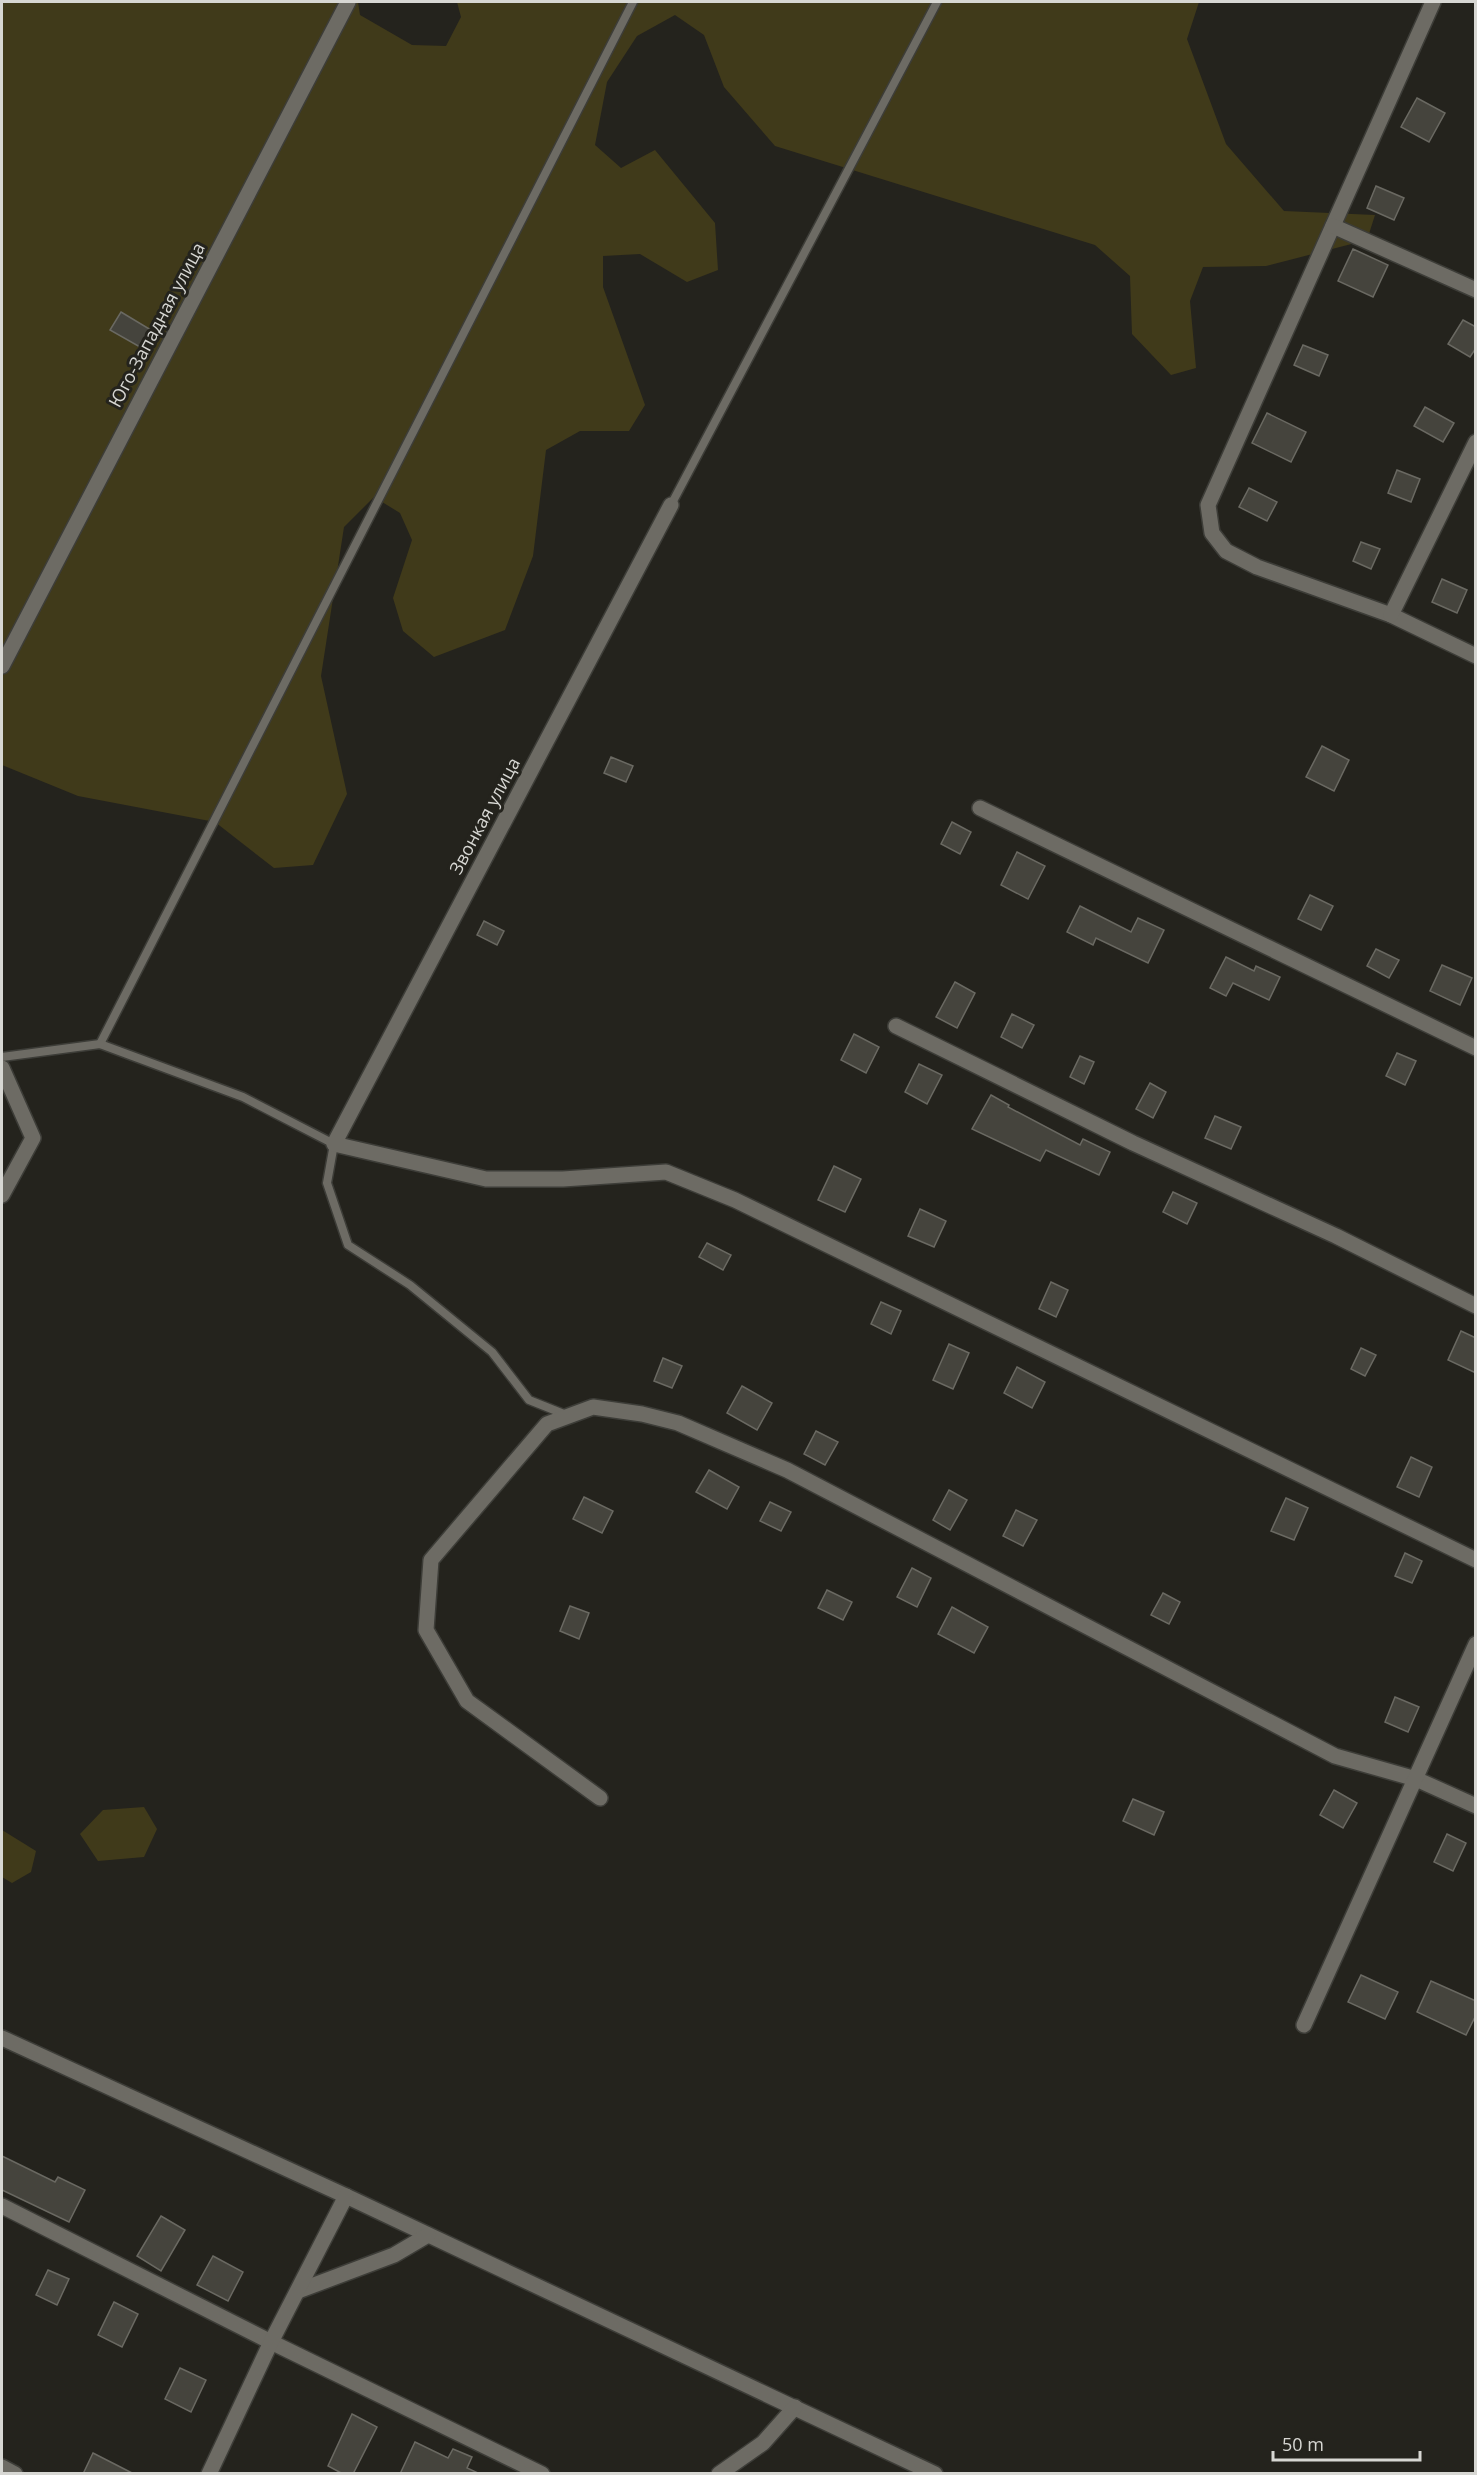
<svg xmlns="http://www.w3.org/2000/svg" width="1477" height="2475" font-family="'Open Sans',sans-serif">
  <rect width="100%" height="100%" fill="#24231d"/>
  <g fill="#403a1a">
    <path d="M2,2H358L360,15L412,45L446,46L461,17L457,2H1199L1187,39L1226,144L1284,211L1375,215L1367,240L1266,266L1203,267L1190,301L1196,368L1171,375L1132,334L1130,276L1095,245L775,146L724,87L704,35L675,15L637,36L607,82L595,145L621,168L655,150L715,223L718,270L687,282L640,254L603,256V287L645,405L629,431H580L546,450L533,556L505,630L434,657L403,631L393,598L412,540L400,513L374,497L344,527L321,676L347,794L313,865L274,868L215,822L78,796L2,765Z"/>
    <path d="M144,1807L157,1829L144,1857L98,1861L80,1834L103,1810Z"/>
    <path d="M2,1830L36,1851L31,1872L12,1883L2,1877Z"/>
  </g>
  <g fill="#45443d" stroke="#6a6962" stroke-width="1.5">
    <path d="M1417,98L1445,113L1429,142L1401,127Z"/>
    <path d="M1376,186L1404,198L1394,220L1367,208Z"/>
    <path d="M1353,249L1388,265L1373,297L1338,281Z"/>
    <path d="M121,312L151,330L140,347L110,330Z"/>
    <path d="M1463,320L1476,327V348L1470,357L1448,344Z"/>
    <path d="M1303,345L1328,355L1319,376L1294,365Z"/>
    <path d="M1425,407L1454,423L1443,442L1414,426Z"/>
    <path d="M1267,413L1306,432L1291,462L1252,443Z"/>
    <path d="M1397,470L1420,479L1411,502L1388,493Z"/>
    <path d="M1249,488L1277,502L1267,521L1239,507Z"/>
    <path d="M1361,542L1380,549L1371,569L1353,561Z"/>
    <path d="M1442,579L1467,590L1457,613L1432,602Z"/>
    <path d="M1322,746L1349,760L1334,791L1306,777Z"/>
    <path d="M611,757L633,766L626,782L604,773Z"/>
    <path d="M952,822L971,832L960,854L941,844Z"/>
    <path d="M1017,852L1045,866L1028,899L1001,885Z"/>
    <path d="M1310,895L1333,906L1321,930L1298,919Z"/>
    <path d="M1080,906L1131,932L1138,918L1164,930L1148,963L1096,938L1093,945L1067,932Z"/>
    <path d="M484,921L504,931L497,945L477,935Z"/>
    <path d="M1376,949L1399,960L1389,978L1367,966Z"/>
    <path d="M1226,957L1254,971L1256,966L1280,977L1269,1000L1233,983L1226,996L1210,988Z"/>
    <path d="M1442,965L1472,978L1460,1005L1430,991Z"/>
    <path d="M955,982L975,993L957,1028L936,1017Z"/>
    <path d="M1012,1014L1034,1025L1022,1048L1001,1037Z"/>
    <path d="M854,1034L879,1047L866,1073L841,1060Z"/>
    <path d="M1397,1053L1416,1061L1405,1085L1386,1076Z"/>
    <path d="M1080,1056L1094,1062L1084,1084L1070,1077Z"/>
    <path d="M919,1064L942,1075L927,1104L905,1092Z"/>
    <path d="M1150,1083L1166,1092L1153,1118L1136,1109Z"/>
    <path d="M991,1095L1009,1105L1008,1107L1080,1145L1083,1139L1110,1152L1099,1175L1046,1150L1040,1161L972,1129Z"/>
    <path d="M1215,1116L1241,1127L1231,1149L1205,1138Z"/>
    <path d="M834,1166L861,1179L845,1212L818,1200Z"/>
    <path d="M1173,1192L1197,1203L1187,1224L1163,1212Z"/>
    <path d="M920,1209L946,1221L934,1247L908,1236Z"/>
    <path d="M707,1243L731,1255L723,1270L699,1257Z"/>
    <path d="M1051,1282L1068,1290L1056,1317L1039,1309Z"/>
    <path d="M881,1302L901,1311L891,1334L871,1324Z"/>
    <path d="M1461,1331L1476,1338V1373L1448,1360Z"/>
    <path d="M949,1344L969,1353L953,1389L933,1380Z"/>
    <path d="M1361,1348L1376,1355L1365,1376L1351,1369Z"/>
    <path d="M663,1358L682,1366L672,1388L654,1381Z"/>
    <path d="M1017,1367L1045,1382L1032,1408L1004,1393Z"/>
    <path d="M742,1386L772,1403L757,1430L727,1413Z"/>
    <path d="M816,1431L838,1442L825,1465L804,1454Z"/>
    <path d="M1411,1457L1432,1467L1419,1497L1397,1487Z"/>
    <path d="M709,1470L739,1487L727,1509L696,1492Z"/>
    <path d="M949,1490L967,1500L950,1530L933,1520Z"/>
    <path d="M584,1497L613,1511L602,1533L573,1519Z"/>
    <path d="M1286,1498L1308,1508L1294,1540L1271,1531Z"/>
    <path d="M770,1502L791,1512L781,1531L760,1521Z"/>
    <path d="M1016,1510L1037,1520L1023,1546L1003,1536Z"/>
    <path d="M1405,1553L1422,1561L1412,1583L1395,1576Z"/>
    <path d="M912,1568L931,1578L917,1607L897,1597Z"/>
    <path d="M827,1590L852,1602L843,1620L818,1608Z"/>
    <path d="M1163,1593L1180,1602L1169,1624L1151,1615Z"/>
    <path d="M570,1606L589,1613L579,1639L560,1631Z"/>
    <path d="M952,1607L988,1627L974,1653L938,1634Z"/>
    <path d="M1395,1697L1419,1707L1408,1732L1385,1722Z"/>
    <path d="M1334,1790L1357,1803L1343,1828L1320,1815Z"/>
    <path d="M1133,1799L1164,1812L1154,1835L1123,1821Z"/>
    <path d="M1447,1834L1466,1843L1453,1871L1434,1862Z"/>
    <path d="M1361,1975L1398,1992L1385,2019L1348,2002Z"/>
    <path d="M1431,1981L1476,2001V2015L1466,2035L1417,2012Z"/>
    <path d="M2,2156L55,2182L58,2177L85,2190L69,2222L2,2190Z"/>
    <path d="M161,2216L185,2230L161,2271L137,2256Z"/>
    <path d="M213,2256L243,2272L228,2301L197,2285Z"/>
    <path d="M48,2270L69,2279L57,2305L36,2295Z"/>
    <path d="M114,2302L138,2314L122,2347L98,2335Z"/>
    <path d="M180,2368L206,2380L191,2412L165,2399Z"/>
    <path d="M352,2414L377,2427L353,2474H343L328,2466Z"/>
    <path d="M415,2442L448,2458L453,2449L472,2457L467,2468L480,2474H400Z"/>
    <path d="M93,2453L134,2474H83Z"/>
  </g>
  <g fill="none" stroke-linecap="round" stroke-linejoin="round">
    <g stroke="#3d3d38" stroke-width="11">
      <g id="lane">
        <path d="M671,505L937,2"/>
        <path d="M100,1044L633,2"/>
        <path d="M2,1057L100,1044L243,1097L334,1144L327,1183L348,1245L410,1285L492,1352L529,1400L569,1416"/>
      </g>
    </g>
    <g stroke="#3d3d38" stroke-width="18">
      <g id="street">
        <path d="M1433,2L1208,505L1212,533L1226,551L1257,567L1391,615L1476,656"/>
        <path d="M1333,226L1476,290"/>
        <path d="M671,505L334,1144L486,1179H563L666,1172L735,1200L1476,1560"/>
        <path d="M1391,615L1476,442"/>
        <path d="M2,666L348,2"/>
        <path d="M980,808L1476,1048"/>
        <path d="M896,1026L1133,1143L1336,1236L1476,1306"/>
        <path d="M2,1068L33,1138L2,1195"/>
        <path d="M600,1798L467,1701L426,1630L431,1560L547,1424L593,1407L642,1414L678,1423L787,1470L1335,1756L1416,1779L1476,1806"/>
        <path d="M1304,2025L1476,1644"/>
        <path d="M2,2038L346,2196L935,2474"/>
        <path d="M2,2206L271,2342L542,2474"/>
        <path d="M298,2291L394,2255L428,2235"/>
        <path d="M2,2467L15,2474"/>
        <path d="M209,2474L271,2342L346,2196"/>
        <path d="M719,2474L763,2443L795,2407"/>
      </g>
    </g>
    <use href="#lane" stroke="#6d6b64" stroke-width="8"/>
    <use href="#street" stroke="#6d6b64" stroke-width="15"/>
  </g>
  <g text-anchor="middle" stroke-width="6" stroke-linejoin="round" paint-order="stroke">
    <g font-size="18" fill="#d7d7d3" stroke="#24231d">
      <text transform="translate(157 325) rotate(-62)" y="6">Юго-Западная улица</text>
      <text transform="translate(485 816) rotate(-62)" y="6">Звонкая улица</text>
    </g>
  </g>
  <rect width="1477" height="2475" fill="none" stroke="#d7d7d3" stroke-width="6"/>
  <path d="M1273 2451v9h147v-9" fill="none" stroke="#d7d7d3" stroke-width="3"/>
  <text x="1282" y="2451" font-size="18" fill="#d7d7d3" stroke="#24231d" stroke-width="4.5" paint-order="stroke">50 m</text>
</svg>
